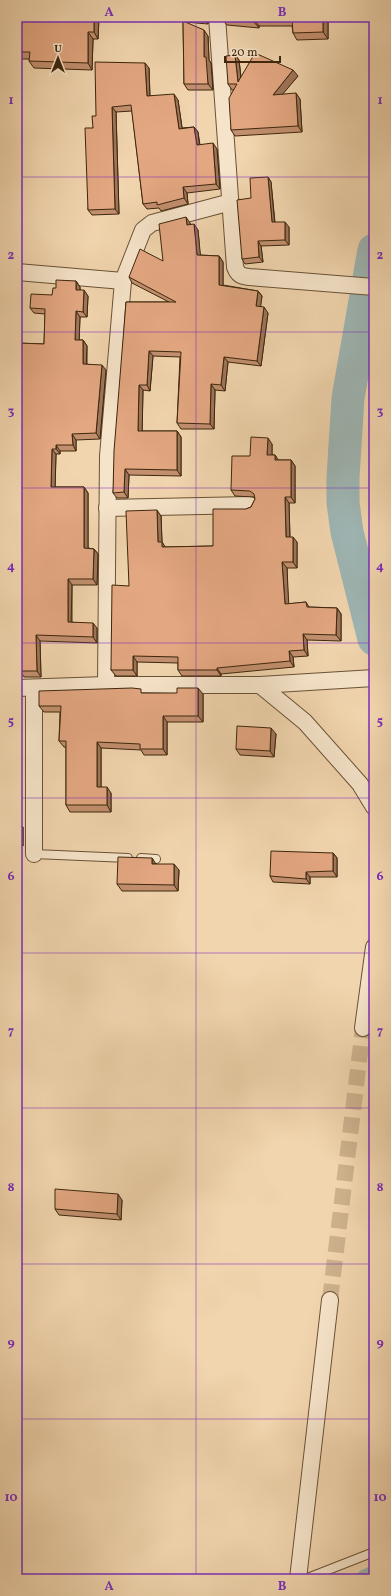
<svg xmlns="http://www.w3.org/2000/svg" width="391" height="1596" font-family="Vollkorn,serif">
  <rect width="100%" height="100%" fill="#f1d5ae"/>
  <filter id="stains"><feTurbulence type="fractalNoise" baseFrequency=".005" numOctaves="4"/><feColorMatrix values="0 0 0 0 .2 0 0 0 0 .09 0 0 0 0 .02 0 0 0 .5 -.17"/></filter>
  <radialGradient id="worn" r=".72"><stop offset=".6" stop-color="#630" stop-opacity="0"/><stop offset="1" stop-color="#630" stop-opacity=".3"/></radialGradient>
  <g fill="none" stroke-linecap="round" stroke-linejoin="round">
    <path stroke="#9eb6b4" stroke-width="19" d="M365,1579L374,1575"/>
    <path stroke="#9eb6b4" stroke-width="33" d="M374,250L348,398L343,477V503L347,532L374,639"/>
    <path stroke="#cdb28e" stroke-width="16" stroke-dasharray="16 8" stroke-linecap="butt" d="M330,1300L363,1028"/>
    <g stroke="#6a5235" stroke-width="10">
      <g id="service">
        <path d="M34,854L128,858"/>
        <path d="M141,858L156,859"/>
        <path d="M305,1579L374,1552"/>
      </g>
    </g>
    <g stroke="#6a5235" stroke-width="18">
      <g id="minor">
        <path d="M217,17L235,267C238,275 241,276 249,277L374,287"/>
        <path d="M17,272L123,281"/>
        <path d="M107,508L250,505"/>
        <path d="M106,685L108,456L123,281L143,230L152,223L231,202"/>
        <path d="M260,685L305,722L360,784L374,807"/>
        <path d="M17,688L106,685H260L374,678"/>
        <path d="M34,688V854"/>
        <path d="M363,1028L374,947"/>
        <path d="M298,1579L330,1300"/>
      </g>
    </g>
    <use href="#service" stroke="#f6e4ca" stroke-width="8"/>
    <use href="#minor" stroke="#f6e4ca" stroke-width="16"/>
  </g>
  <g fill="#c3906f" stroke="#3d260d">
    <path d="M17,17H99L98,39H93L92,70L34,68L29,61L30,59H17Z"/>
    <path d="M168,17H208V24L185,22L208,36L209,60L211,63L213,90H188L184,84L183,21L170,20Z"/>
    <path d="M328,17V39L297,40L293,33L292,26H259V28L227,25L222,19Z"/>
    <path d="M235,55L239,60L241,77L298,76L282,94L300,99L302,132L235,136L231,130L234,90H232L228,84Z"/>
    <path d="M149,68L150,96L178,100L182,128L194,127L198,132L200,145L217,149L220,189L187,193L188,204L161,211L159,208L147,209L143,204L132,111L116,112L119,214L92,215L88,210L93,128L96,116Z"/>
    <path d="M268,177L271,182L275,222L289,227V245L261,246L263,262L245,264L242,259L251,198Z"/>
    <path d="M190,223V224L198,230L200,255L219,256L223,262V285L258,291L262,296L260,307L268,313L261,366L228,362L225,391L215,390L214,429H181L177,423L180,357L153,356L150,391L143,390L142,431H177L181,437V476L129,475L128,498H117L113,493L126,302H169L132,283L129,277L163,261Z"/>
    <path d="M76,281L80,287V290L88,296L87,317H80L79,340H83L87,346V364L106,370L100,439L76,440V451H60V454H56L55,487H84L88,493V548L94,549L98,554L97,585H72V622L97,628V643L40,641L41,677H24L20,671V655H17V343L44,344L45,314L34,313L30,308L52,295L56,288Z"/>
    <path d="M272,444V455H275L278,460H291L295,466V503H289L290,537L297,542V568H287L288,604L306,602L309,607L337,608L341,614V641L307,640L308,656L293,657L294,667L221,674V676H182L178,670V663L137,662V676H116L111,670L129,586L161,516L162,542L165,547L213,546L246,509L251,507L255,499L254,497L235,496L231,490L250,456Z"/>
    <path d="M143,693L203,694V722H167V755H144L141,750L101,748V787L111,793V812H70L66,805V747H64L59,741L60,712H44L39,706Z"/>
    <path d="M276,734L274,757L240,755L236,749Z"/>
    <path d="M17,824H20L23,827V846H17Z"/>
    <path d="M333,853L337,858V877H310V884L273,882L270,876Z"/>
    <path d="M152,858L155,864L179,870L178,891H122L117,884Z"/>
    <path d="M122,1200L121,1220L59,1215L55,1209Z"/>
  </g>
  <g fill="#9f755a" stroke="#3d260d">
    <path d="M94,17H99L98,39L94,32Z"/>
    <path d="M203,17H208V24Z"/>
    <path d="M323,17H328V39L323,32Z"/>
    <path d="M254,19L259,26V28L254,22Z"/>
    <path d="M204,30L208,36L209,60L211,63L213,90L208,84L204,57Z"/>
    <path d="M88,32L93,39L92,70L88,63Z"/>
    <path d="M235,55L239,60L242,88L238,82Z"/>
    <path d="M145,63L149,68L150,102L147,96Z"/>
    <path d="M293,70L298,76L277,101L273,95Z"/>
    <path d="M296,93L300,99L302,132L298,126Z"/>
    <path d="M174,94L178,100L183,134L179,129Z"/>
    <path d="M112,107L116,112L119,214L115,209Z"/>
    <path d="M194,127L198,132L200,150L197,145Z"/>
    <path d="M213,143L217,149L220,189L216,184Z"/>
    <path d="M268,177L271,182L275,227L272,222Z"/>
    <path d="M183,187L187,193L188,204L184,198Z"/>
    <path d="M186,217L190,223L191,230L187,225Z"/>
    <path d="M285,222L289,227V245L285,240Z"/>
    <path d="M194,224L198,230L201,261L197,255Z"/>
    <path d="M258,241L261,246L263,262L259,257Z"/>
    <path d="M219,256L223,262V291L219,285Z"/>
    <path d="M76,281L80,287V295L76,290Z"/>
    <path d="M84,290L88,296L87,317L83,312Z"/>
    <path d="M258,291L262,296L260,312L256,306Z"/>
    <path d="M264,307L268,313L261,366L257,361Z"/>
    <path d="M76,311L80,317L79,345L75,340Z"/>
    <path d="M83,340L87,346L86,370L83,364Z"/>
    <path d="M149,351L153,356L150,391L147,385Z"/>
    <path d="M224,357L228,362L225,391L221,385Z"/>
    <path d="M102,365L106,370L100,439L96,433Z"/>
    <path d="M211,384L215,390L214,429L210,424Z"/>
    <path d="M139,385L143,390L142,437L138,431Z"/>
    <path d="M177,431L181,437V476L177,470Z"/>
    <path d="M72,434L76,440V451L73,445Z"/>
    <path d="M268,438L272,444V461L267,455Z"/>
    <path d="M56,445L60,451V454L56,449Z"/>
    <path d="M52,449L56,454L55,492L51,487Z"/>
    <path d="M275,455L279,461L275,460Z"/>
    <path d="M291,460L295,466V503L291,497Z"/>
    <path d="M125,469L129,475L128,498L124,492Z"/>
    <path d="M84,487L88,493V554L84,548Z"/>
    <path d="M285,497L289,503L290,543L286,537Z"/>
    <path d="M157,510L161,516L162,542L166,548V553L158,542Z"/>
    <path d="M293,537L297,542V568L293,562Z"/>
    <path d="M94,549L98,554L97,585L93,579Z"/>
    <path d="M282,562L287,568L289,610L285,604Z"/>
    <path d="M68,579L72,585L71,628L68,622Z"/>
    <path d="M337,608L341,614V641L336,635Z"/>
    <path d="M93,623L97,628V643L93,637Z"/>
    <path d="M303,634L307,640L308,656L304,650Z"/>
    <path d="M36,635L40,641L41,677L37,671Z"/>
    <path d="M289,651L293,657L294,667L290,661Z"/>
    <path d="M133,656L137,662V676L133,670Z"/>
    <path d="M217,668L221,674V676L217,670Z"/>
    <path d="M198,688L203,694V722L198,716Z"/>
    <path d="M163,716L167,722V755L163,749Z"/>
    <path d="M271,728L276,734L274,757L270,751Z"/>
    <path d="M97,742L101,748V793L97,787Z"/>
    <path d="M107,787L111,793V812L107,805Z"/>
    <path d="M20,824L23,827V846L20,843Z"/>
    <path d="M333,853L337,858V877L333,871Z"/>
    <path d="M152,858L156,864H152Z"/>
    <path d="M174,864L179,870L178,891L174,885Z"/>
    <path d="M306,872L310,877V884L306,879Z"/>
    <path d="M118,1194L122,1200L121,1220L117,1214Z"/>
  </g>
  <g fill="#e3a781" stroke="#3d260d">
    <path d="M17,17H94V32H88V63L29,61L30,52H17Z"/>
    <path d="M222,17H323V32L293,33L292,19H254V22L222,19Z"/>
    <path d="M183,21L204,30V57H206L208,84H184Z"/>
    <path d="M255,53L293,70L273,95L296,93L298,126L231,130L229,98L237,84H228L226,56L235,55L238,82Z"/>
    <path d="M95,62L145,63L147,96L174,94L179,129L194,127L197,145L213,143L216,184L183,187L184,198L157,205V202L143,204L131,105L112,107L115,209L88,210L85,128H93L92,116H96Z"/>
    <path d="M268,177L272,222H285V240L258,241L259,257L242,259L237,200L251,198L250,178Z"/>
    <path d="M186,217L187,225L194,224L197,255L219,256V285L258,291L256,306L264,307L257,361L224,357L221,385L211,384L210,424L177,423L181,352L149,351L147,385H139L138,431H177V470L125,469L124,492L113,493L114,451L126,302H176L129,277L140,249L163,261L159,224Z"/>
    <path d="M56,280L76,281V290H84L83,312L76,311L75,340H83V364L102,365L96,433L72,434L73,445H56V449H52L51,487H84V548L94,549L93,579H68V622L93,623V637L36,635L37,671H20V650H17V343L44,344L45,309L30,308L31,294L52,295L53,288H56Z"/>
    <path d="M251,437L268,438L267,455H275V460H291V497H285L286,537H293V562H282L285,604L306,602L307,607L337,608L336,635L303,634L304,650L289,651L290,661L217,668V670H178V657L133,656V670H111L112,585L129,586L126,511L157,510L158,542H162V547L213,546V509H246L251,507L255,499L254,494L250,491L231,490L232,456H250Z"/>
    <path d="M132,688L141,689V693H177V688H198V716H163V749H140V744L97,742V787H107V805H66V741H59L61,706H39V691Z"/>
    <path d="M237,726L271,728L270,751L236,749Z"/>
    <rect x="17" y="824" width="3" height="19"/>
    <path d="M271,851L333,853V871L306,872V879L270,876Z"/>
    <path d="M118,857L152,858V864H174V885L117,884Z"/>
    <path d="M55,1189L118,1194L117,1214L55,1209Z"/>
  </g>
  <path fill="none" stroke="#7b2cbf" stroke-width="1" stroke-opacity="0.55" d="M196,17V1579M17,177H374M17,332H374M17,488H374M17,643H374M17,798H374M17,953H374M17,1108H374M17,1264H374M17,1419H374"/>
  <rect width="391" height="1596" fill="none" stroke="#f1d5ae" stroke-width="44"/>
  <g transform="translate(58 58)" stroke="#f6e4ca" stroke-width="3" paint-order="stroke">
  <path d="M0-3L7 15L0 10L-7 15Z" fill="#3d260d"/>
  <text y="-6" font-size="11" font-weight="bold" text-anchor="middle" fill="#3d260d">U</text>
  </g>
  <path d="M225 56v6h55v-6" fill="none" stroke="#3d260d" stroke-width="2"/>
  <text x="231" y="56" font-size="12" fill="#3d260d" stroke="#f6e4ca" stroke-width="3" paint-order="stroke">20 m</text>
  <rect x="22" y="22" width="347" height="1552" fill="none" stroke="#7b2cbf" stroke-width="1.5"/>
  <g font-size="13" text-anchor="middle" font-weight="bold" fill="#7b2cbf">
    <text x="109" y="16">A</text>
    <text x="282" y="16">B</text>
    <text x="11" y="104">1</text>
    <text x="380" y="104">1</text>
    <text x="11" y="259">2</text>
    <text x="380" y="259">2</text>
    <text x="11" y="415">3</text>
    <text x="380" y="415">3</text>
    <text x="11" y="570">4</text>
    <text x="380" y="570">4</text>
    <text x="11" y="725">5</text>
    <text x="380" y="725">5</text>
    <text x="11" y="880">6</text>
    <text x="380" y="880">6</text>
    <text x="11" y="1035">7</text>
    <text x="380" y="1035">7</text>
    <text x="11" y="1191">8</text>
    <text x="380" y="1191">8</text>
    <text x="11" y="1346">9</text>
    <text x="380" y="1346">9</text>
    <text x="11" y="1501">10</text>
    <text x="380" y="1501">10</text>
    <text x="109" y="1590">A</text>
    <text x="282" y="1590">B</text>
  </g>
  <rect width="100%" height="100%" filter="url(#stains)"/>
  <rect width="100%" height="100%" fill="url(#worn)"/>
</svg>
